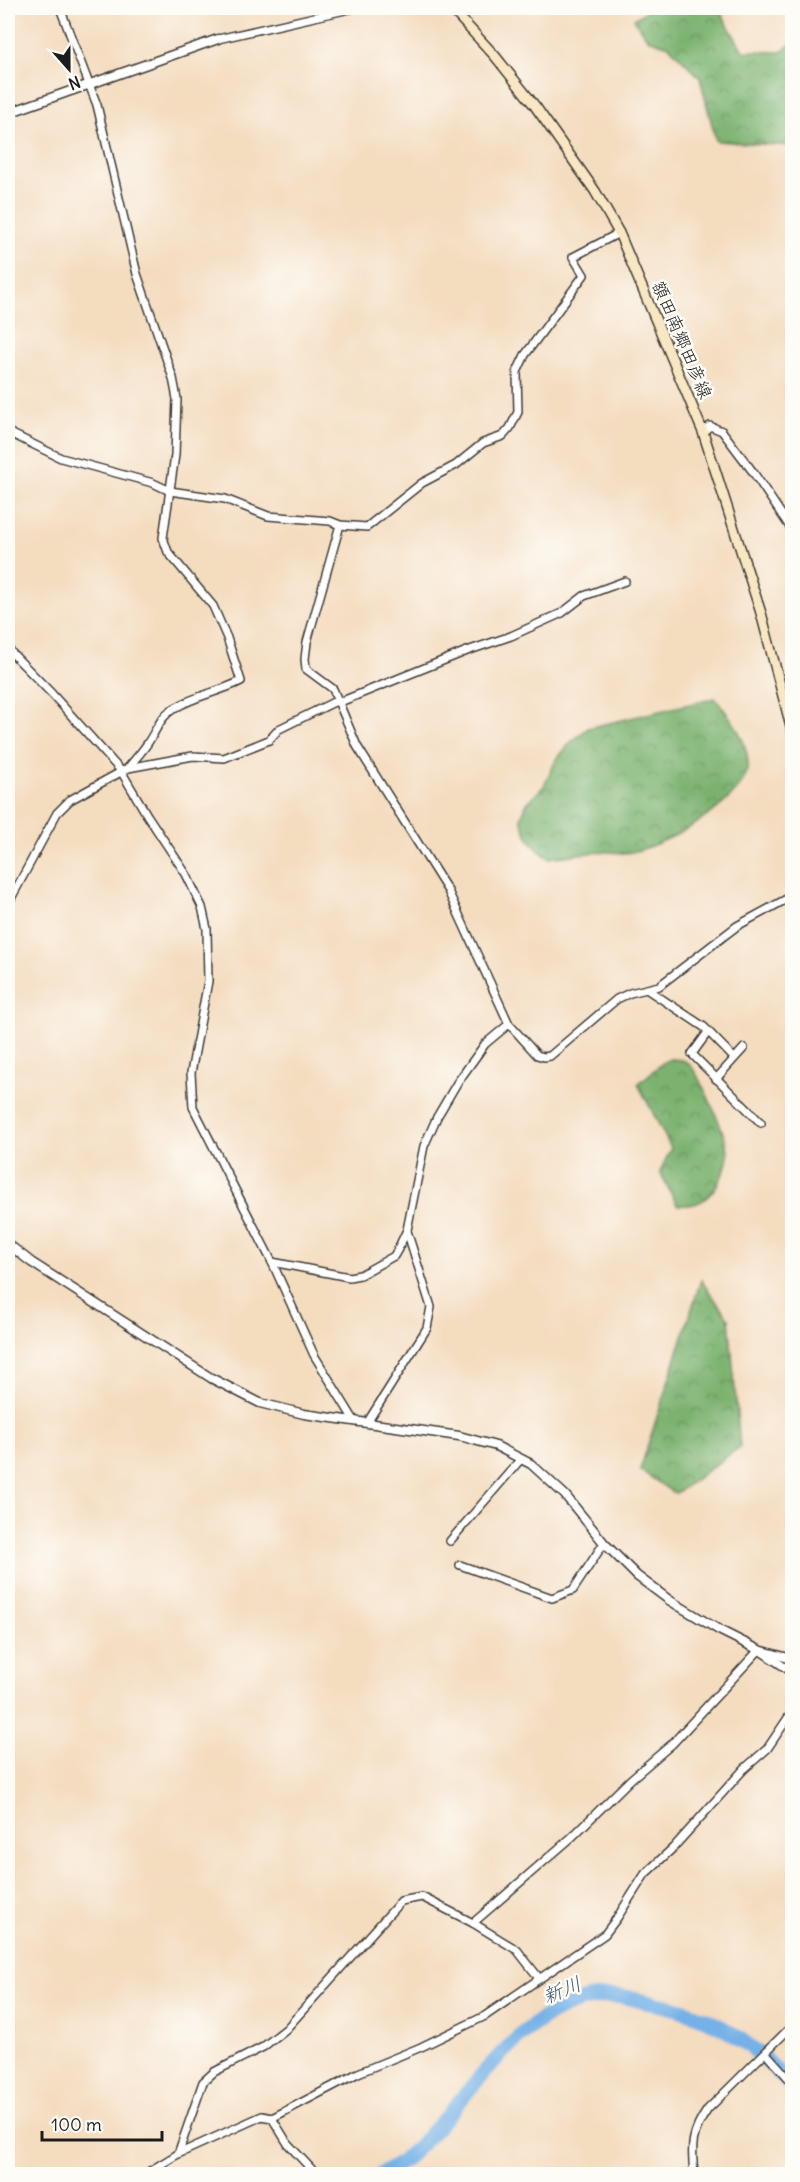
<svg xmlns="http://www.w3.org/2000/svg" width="800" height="2182" font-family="Delius,'Klee One',sans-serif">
  <defs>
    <pattern id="forest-crowns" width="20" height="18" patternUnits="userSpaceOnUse" patternTransform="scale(1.5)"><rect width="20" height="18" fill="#7cb26f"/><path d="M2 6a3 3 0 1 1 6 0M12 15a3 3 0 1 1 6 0" fill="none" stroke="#65905a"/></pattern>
  </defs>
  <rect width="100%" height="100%" fill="#fdfcf7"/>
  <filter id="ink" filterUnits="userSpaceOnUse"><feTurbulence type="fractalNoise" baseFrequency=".0167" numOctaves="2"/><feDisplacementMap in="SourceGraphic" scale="12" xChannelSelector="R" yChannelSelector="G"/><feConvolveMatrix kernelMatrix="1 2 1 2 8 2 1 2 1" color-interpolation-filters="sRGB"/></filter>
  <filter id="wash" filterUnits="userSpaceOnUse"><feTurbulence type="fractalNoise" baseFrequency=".008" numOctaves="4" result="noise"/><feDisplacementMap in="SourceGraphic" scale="24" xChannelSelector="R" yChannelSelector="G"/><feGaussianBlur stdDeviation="1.35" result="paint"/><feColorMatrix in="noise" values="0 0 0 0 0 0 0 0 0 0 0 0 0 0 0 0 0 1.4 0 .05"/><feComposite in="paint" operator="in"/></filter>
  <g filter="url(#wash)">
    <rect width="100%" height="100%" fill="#f4dcbf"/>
    <g fill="url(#forest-crowns)" stroke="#4c6746" stroke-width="1.5">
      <path d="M651,8H718L743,51L781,52L792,43V146L716,141L700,78L669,46L648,39L634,19Z"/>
      <path d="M715,698C730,717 746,736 748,762C751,800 660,849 627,853C620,854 612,851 604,852C586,852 568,856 550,858C534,850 525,835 521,818L527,803L544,786L556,760L570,743L588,728Z"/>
      <path d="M670,1059C676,1059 683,1059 688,1063C699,1072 727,1137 728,1152C729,1165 717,1189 707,1197C699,1205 687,1206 677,1205L660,1172L671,1148L638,1084L664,1062Z"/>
      <path d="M701,1280L729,1319L740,1447L675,1494L640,1470Z"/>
    </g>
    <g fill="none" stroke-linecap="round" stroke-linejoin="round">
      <path stroke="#74b1e6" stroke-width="15" d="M382,2174C403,2164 418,2147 434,2130C485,2076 538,1987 625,1997C634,1998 642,2002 651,2003C710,2012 755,2043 792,2088"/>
    </g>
  </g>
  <g filter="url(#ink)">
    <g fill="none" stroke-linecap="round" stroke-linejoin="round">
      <g stroke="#3c3934" stroke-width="10">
        <g id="minor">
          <path d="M60,8L97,105L137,274L173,378L177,399L175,455L163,538L168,552L213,606L227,638L241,681C220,692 196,695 175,708C161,715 157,729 149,741C143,751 135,759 128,768"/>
          <path d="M218,39L354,8"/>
          <path d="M8,432L61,458L153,483L170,491L225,499L268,516L330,521L340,525L367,527L422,483L456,465L483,443L503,436L510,428L518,412L517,372L525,355L584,275L573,257L619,233"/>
          <path d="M703,432L710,426L722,431L753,472L792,530"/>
          <path d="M340,525L307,642L305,659L306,669L333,689L357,746L448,891L509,1024L537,1055L544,1057L550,1056L617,999L630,993L659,986L737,926L792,896"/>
          <path d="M8,649L52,694L121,771L147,815L186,874L202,907L207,929L208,981L191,1073L193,1107L272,1262L314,1355L354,1420"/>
          <path d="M8,904L57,813L70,800L128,768L193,756L224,758L269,740L279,729L334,702H340L467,651L511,636L562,613L584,596L625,581"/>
          <path d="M648,990L704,1027L734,1058"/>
          <path d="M708,1032L692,1054L761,1123"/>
          <path d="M716,1079L744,1048"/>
          <path d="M272,1262L349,1277L360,1275L394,1256L398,1249L407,1230L424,1146L437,1117L457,1083L485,1044L509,1024"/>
          <path d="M367,1423L427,1328L431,1307L407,1231"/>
          <path d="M450,1541L521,1459"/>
          <path d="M460,1565L552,1598L573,1590L604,1543"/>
          <path d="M473,1923L572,1837L631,1779L672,1744L759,1650L792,1672"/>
          <path d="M766,2053L792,2082"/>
          <path d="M272,2118L288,2144L316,2174"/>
          <path d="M178,2154L203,2082L214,2072L263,2047L286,2029L401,1901L422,1897L473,1923L517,1950L539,1978"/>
          <path d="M145,2174L178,2154L262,2116L272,2118L358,2073L421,2047L485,2016L605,1934L617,1918L645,1874L673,1848L744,1769L767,1749L792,1712"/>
          <path d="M694,2174C691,2146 691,2133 708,2109L792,2026"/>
        </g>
      </g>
      <g stroke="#3c3934" stroke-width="11">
        <g id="tertiary">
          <path d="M8,113L218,39"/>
          <path d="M8,1244L31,1262L211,1378L260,1403L304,1414L459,1436L496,1446L531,1464L565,1495L604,1543L637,1576L669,1600L719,1630L759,1650L792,1659"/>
        </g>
      </g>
      <g stroke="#3c3934" stroke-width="12">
        <path id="secondary" d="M451,8L495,56L535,106L595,191L619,233L703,432L761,613L792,730"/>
      </g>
      <use href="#minor" stroke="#fff" stroke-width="7"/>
      <use href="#tertiary" stroke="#fff" stroke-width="8"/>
      <use href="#secondary" stroke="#f9e7c3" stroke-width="9"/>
    </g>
  </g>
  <g text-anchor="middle" stroke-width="5" stroke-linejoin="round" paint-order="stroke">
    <g font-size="18" fill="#1c1c1c" stroke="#fdfcf7">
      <text transform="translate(682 340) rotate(67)" y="6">額田南郷田彦線</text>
    </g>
    <g font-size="20" font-style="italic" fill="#3f586d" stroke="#fdfcf7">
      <text transform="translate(562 1990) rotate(-22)" y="7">新川</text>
    </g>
  </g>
  <rect width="800" height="2182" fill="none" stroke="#fdfcf7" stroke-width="30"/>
  <g transform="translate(69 69) rotate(159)" stroke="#fdfcf7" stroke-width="4.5" paint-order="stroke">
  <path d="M0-4.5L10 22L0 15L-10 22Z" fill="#1c1c1c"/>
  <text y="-9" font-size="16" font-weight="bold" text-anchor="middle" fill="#1c1c1c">N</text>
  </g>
  <path d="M42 2131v9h120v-9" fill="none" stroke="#1c1c1c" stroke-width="3"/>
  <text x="51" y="2131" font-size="18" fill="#1c1c1c" stroke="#fdfcf7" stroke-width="4.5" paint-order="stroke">100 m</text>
</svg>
